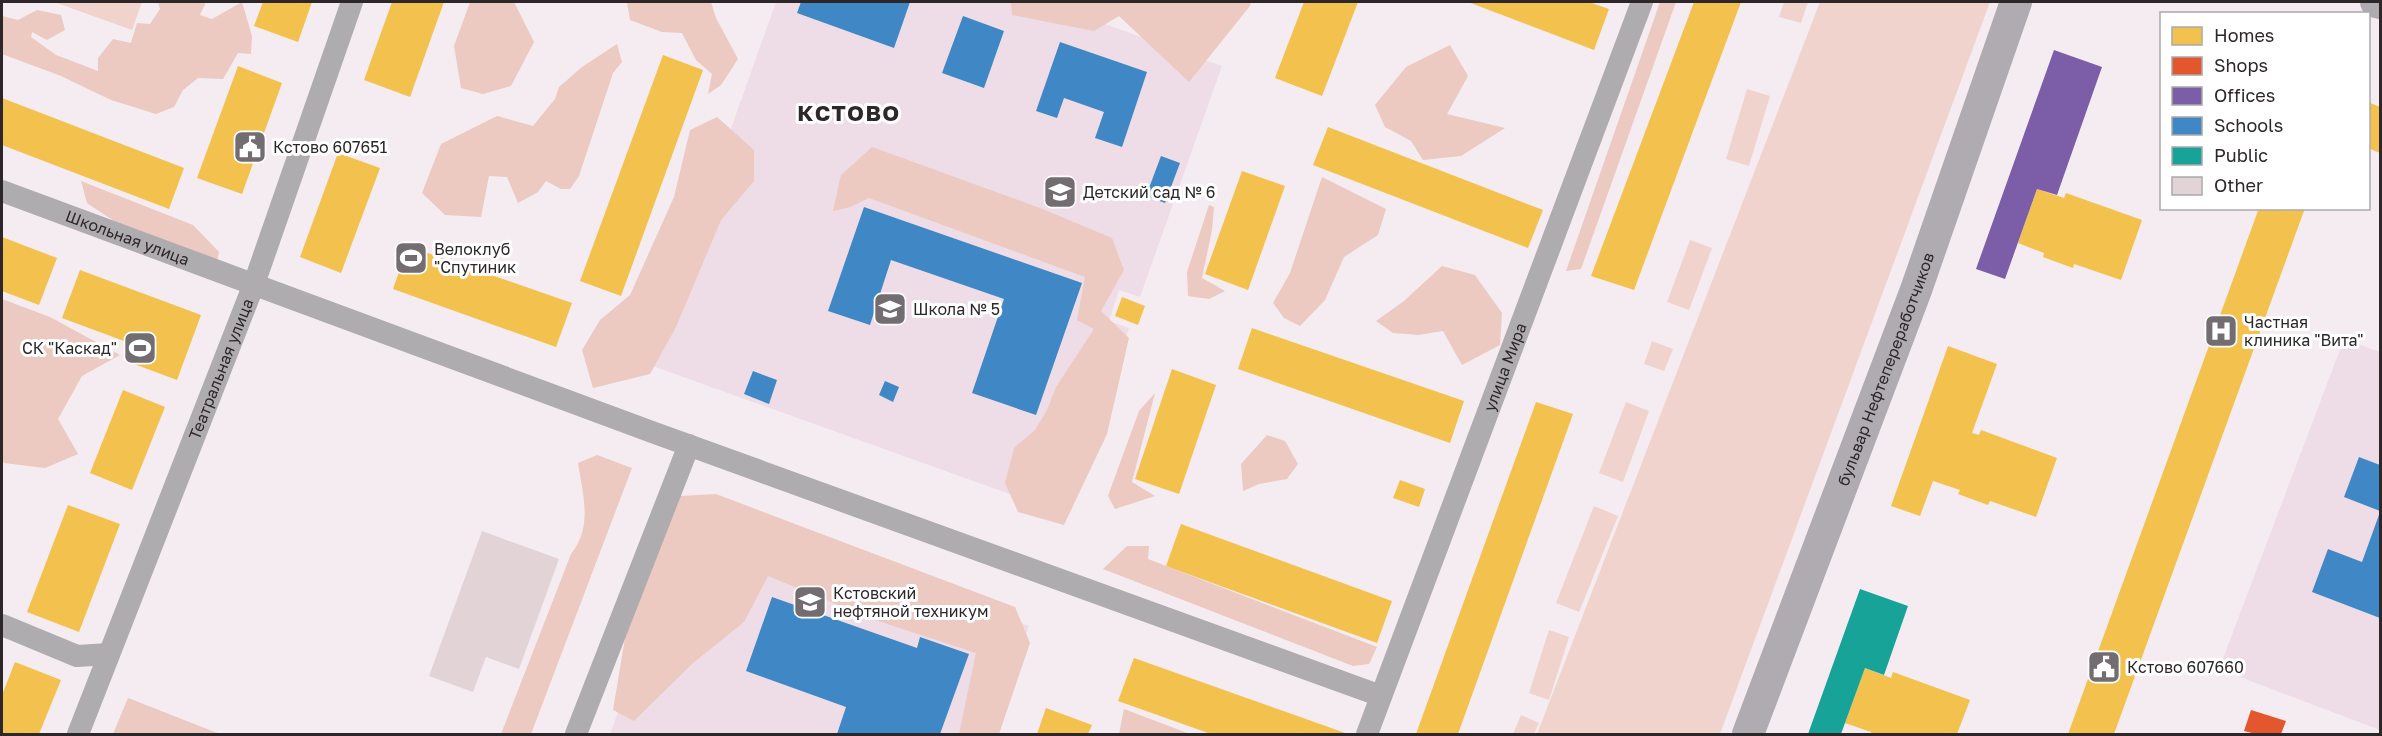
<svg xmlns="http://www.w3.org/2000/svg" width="2382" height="736" font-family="'Golos Text',sans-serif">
  <rect width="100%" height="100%" fill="#f5ecf1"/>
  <g fill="#eedde6">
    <path d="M776,2H1044L1222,66L1140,297L1119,290L1109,321L1129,328L1063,513L647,364Z"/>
    <path d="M2344,339L2380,352V730L2219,669Z"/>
    <path d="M693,504L1029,626L990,734H610Z"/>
  </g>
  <g fill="#f0d3cc">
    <path d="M54,2H142L132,30Z"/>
    <path d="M1784,2H1808L1801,23L1779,17Z"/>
    <path d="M1820,2H1990L1720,734H1537Z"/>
    <path d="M1747,89L1770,96L1749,166L1726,159Z"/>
    <path d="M1690,240L1712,248L1689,310L1667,302Z"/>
    <path d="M1652,341L1673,349L1664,371L1644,364Z"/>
    <path d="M1626,402L1649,411L1623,482L1599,473Z"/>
    <path d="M1594,506L1618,516L1579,612L1556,603Z"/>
    <path d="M1549,630L1569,637L1549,700L1529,693Z"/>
    <path d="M1521,715L1539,723L1534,734H1513Z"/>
  </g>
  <g fill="#ecc9c1">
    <path d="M158,2H206L200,15L212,19L242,2L252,36L251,54L238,53L223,79L198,78L183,90L174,107L156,114L111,100L61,76L2,54V16L18,20L37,10L61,15L65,30L47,40L32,32L31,37L56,55L98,71V58L113,39L131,43L137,23L150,24L160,9Z"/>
    <path d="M470,2H514L534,42L511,86L483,94L461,88L454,46Z"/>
    <path d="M627,2H711L716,18L738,59L721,85L708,94L712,74L696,60L682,33L662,32L630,20Z"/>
    <path d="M1011,2H1251L1250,6L1189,82L1119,16L1094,31L1012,15Z"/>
    <path d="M1660,2H1676L1581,269L1566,271Z"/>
    <path d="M617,44L622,62L613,73L579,176L570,189H561L546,181L538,192L518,203L507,177L489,176L481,217L445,215L422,193L441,144L497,116L533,126L555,99L559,87L582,67Z"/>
    <path d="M1450,45L1468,76L1447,114L1505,128L1461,156L1423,160L1411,141L1385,127L1375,105L1406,67Z"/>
    <path d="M717,117L754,150V181L721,220L676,327L650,374L593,388L582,350L600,320L630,295L674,197L690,130Z"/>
    <path d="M872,147L1040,208L1112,238L1124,270L1101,311L1129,338L1107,434L1064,525L1018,512L1005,483L1014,448L1035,430L1047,410L1056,387L1094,329L1077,320L1085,277L869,198L850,207L833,211L841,175Z"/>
    <path d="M1322,177L1386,209L1378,235L1344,257L1325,300L1300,326L1284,318L1273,303L1290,273Z"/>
    <path d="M81,181L193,225L219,252L217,261L120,225L87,203Z"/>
    <path d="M1209,205L1214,207L1212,230L1202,278L1225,291L1209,299L1188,296L1187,272Z"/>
    <path d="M1442,266L1475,275L1502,313L1500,345L1462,365L1443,331L1418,335L1393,333L1376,321L1404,301Z"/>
    <path d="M2,299L50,317L120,355L82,376L58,419L78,454L45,468L4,463L2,460Z"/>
    <path d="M1155,393L1132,482L1155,496L1115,509L1108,496L1139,411Z"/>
    <path d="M1267,435L1285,441L1298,464L1287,479L1259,484L1243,491L1241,464Z"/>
    <path d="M597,455L632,468L531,734H501L571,554C593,527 583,495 578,463Z"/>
    <path d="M716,494L1015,607L1030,643L999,734H959L976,653L875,620L768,576L744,622L693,663L634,721L613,710L627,626L680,496Z"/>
    <path d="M1127,546H1149L1148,559L1377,647L1369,664L1353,666L1103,569Z"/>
    <path d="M128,698L220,734H113Z"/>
    <path d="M1124,709L1190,734H1119Z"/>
  </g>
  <g fill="#f2c14e">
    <path d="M263,2H312L298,42L254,26Z"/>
    <path d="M392,2H444L410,97L364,80Z"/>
    <path d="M1304,2H1358L1322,96L1275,78Z"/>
    <path d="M1468,2H1589L1609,9L1594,50Z"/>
    <path d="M1694,2H1741L1634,290L1591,276Z"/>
    <path d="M663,55L703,70L621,296L580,281Z"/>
    <path d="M238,66L282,83L242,194L197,178Z"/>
    <path d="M2,98L184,168L169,209L2,145Z"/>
    <path d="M2368,102L2380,107V153L2368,148Z"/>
    <path d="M1328,127L1543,210L1528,248L1313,165Z"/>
    <path d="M338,153L380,168L341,273L300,257Z"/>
    <path d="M1242,171L1285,186L1248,290L1205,274Z"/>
    <path d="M2037,189L2064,198L2066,193L2142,220L2121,280L2074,264L2073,268L2043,257L2044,253L2018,243Z"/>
    <path d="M2259,208H2305L2114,734H2068Z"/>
    <path d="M2,237L57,258L39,305L2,291Z"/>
    <path d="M408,246L572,303L556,347L393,289Z"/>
    <path d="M80,270L201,315L177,380L134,364L140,347L62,318Z"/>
    <path d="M1122,297L1145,306L1138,325L1115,316Z"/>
    <path d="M1252,328L1464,401L1450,443L1238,369Z"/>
    <path d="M1948,346L1997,364L1972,433L1979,435L1981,430L2057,458L2036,517L1990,501L1988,505L1958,494L1960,490L1933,481L1920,516L1891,506Z"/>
    <path d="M1172,369L1216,385L1179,494L1135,479Z"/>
    <path d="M123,390L165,407L132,490L90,473Z"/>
    <path d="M1536,402L1573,414L1458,734H1416Z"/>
    <path d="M1400,480L1425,489L1419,507L1393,498Z"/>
    <path d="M68,505L120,524L79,632L27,612Z"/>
    <path d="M1181,524L1392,601L1377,643L1166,566Z"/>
    <path d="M1134,658L1334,729L1348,734H1211L1118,701Z"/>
    <path d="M15,662L61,680L39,734H2V695Z"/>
    <path d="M1865,668L1891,678L1893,672L1970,700L1957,734H1871V732L1845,723Z"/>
    <path d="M1046,708L1092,725L1088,734H1037Z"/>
  </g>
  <path fill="#e4572e" d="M2251,710L2286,721L2281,734H2256L2244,731Z"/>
  <path fill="#7b5ea7" d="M2054,50L2102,67L2057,195L2037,189L2005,279L1976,269Z"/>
  <g fill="#3f88c5">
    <path d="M801,2H910L894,48L797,13Z"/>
    <path d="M963,16L1004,31L984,88L942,73Z"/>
    <path d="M1060,42L1147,72L1122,147L1095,138L1104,112L1064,98L1057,118L1036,111Z"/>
    <path d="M1161,156L1180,163L1165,203L1146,196Z"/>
    <path d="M864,207L1082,283L1036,415L972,393L1004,299L891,260L870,325L828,311Z"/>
    <path d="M753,371L777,380L769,404L744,394Z"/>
    <path d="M885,381L899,387L893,402L879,395Z"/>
    <path d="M2359,457L2380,465V511L2344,497Z"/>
    <path d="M2380,512V618L2312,592L2328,549L2362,562Z"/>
    <path d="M772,597L917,648L920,637L969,654L940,734H837L846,707L746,671Z"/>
  </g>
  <path fill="#17a398" d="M1860,589L1908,606L1884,675L1865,668L1841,734H1808Z"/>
  <path fill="#e2d3d7" d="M482,531L559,559L519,669L486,657L473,692L429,676Z"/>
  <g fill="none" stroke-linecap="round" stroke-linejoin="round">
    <g stroke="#afacb0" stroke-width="22">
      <path id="s1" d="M2,191L652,432L1381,696"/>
      <path d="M2,625L77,656L109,654"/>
      <path id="s2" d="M78,734L254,284L352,2"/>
      <path d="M576,734L689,445"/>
      <path id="s3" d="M1367,734L1642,2"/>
    </g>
    <g stroke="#b0abb0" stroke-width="32">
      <path d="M2376,2L2380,3"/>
      <path id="s4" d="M1748,734L1916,290L2016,2"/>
    </g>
  </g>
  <defs>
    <g id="civic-square" transform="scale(1.725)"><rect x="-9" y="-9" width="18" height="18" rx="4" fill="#736c70" stroke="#fff"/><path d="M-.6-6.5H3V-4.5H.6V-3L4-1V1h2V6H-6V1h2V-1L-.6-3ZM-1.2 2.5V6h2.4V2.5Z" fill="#fff"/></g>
    <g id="school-square" transform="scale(1.725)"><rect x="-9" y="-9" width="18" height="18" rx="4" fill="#736c70" stroke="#fff"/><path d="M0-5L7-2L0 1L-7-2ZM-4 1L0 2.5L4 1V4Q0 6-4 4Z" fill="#fff"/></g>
    <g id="stadium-square" transform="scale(1.725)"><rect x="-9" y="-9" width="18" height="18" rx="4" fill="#736c70" stroke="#fff"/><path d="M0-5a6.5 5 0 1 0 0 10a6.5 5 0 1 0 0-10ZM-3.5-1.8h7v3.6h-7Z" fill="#fff"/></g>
    <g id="hospital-square" transform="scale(1.725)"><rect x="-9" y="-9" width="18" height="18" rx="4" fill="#736c70" stroke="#fff"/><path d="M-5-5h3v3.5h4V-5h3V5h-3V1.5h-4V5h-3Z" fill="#fff"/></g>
    <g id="university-square" transform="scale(1.725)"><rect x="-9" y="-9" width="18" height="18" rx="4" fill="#736c70" stroke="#fff"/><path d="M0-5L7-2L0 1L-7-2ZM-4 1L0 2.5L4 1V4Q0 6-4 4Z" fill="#fff"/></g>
  </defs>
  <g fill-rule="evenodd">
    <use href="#civic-square" x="250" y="147"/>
    <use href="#school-square" x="1060" y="192"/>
    <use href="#stadium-square" x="411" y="258"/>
    <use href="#school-square" x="890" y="309"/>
    <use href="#hospital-square" x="2221" y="331"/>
    <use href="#stadium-square" x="140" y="348"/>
    <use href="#university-square" x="810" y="602"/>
    <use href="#civic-square" x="2104" y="667"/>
  </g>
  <g text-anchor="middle" stroke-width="6" stroke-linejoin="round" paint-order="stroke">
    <g font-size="16" fill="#2d272a" stroke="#fff" text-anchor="start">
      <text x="273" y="153">Кстово 607651</text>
      <text x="1083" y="198">Детский сад № 6</text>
      <text x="434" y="255">Велоклуб<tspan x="434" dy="18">"Спутиник</tspan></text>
      <text x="913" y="315">Школа № 5</text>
      <text x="2244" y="328">Чаcтная<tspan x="2244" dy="18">клиника "Вита"</tspan></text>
      <text x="117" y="354" text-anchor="end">СК "Каскад"</text>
      <text x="833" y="599">Кстовский<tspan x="833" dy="18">нефтяной техникум</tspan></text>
      <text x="2127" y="673">Кстово 607660</text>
    </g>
    <g font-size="16" fill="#2d272a" stroke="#fff">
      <text dy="6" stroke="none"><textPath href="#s1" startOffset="134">Школьная улица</textPath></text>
      <text dy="6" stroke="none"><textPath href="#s3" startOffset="392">улица Мира</textPath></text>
      <text dy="6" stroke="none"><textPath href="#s4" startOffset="390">бульвар Нефтепереработчиков</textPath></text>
      <text dy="6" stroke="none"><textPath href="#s2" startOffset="392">Театральная улица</textPath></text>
    </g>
    <g font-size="22" font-weight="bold" letter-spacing="1.5" fill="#2d272a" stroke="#fff">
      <text x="849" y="121">КСТОВО</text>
    </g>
  </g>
  <rect width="2382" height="736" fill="none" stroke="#2d272a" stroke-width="6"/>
  <rect x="2160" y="12" width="210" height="198" fill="#ffffff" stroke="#aba9aa" stroke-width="1.5"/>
  <rect x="2172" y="27" width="30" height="18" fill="#f2c14e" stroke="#aba9aa" stroke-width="1.5"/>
  <text x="2214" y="42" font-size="18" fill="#2d272a">Homes</text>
  <rect x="2172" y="57" width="30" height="18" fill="#e4572e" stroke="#aba9aa" stroke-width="1.5"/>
  <text x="2214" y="72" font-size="18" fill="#2d272a">Shops</text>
  <rect x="2172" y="87" width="30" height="18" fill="#7b5ea7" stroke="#aba9aa" stroke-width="1.5"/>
  <text x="2214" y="102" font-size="18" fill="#2d272a">Offices</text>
  <rect x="2172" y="117" width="30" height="18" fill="#3f88c5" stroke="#aba9aa" stroke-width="1.5"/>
  <text x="2214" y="132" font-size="18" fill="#2d272a">Schools</text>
  <rect x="2172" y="147" width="30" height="18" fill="#17a398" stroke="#aba9aa" stroke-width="1.5"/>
  <text x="2214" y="162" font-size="18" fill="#2d272a">Public</text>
  <rect x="2172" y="177" width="30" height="18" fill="#e2d3d7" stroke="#aba9aa" stroke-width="1.5"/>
  <text x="2214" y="192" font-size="18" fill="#2d272a">Other</text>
</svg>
